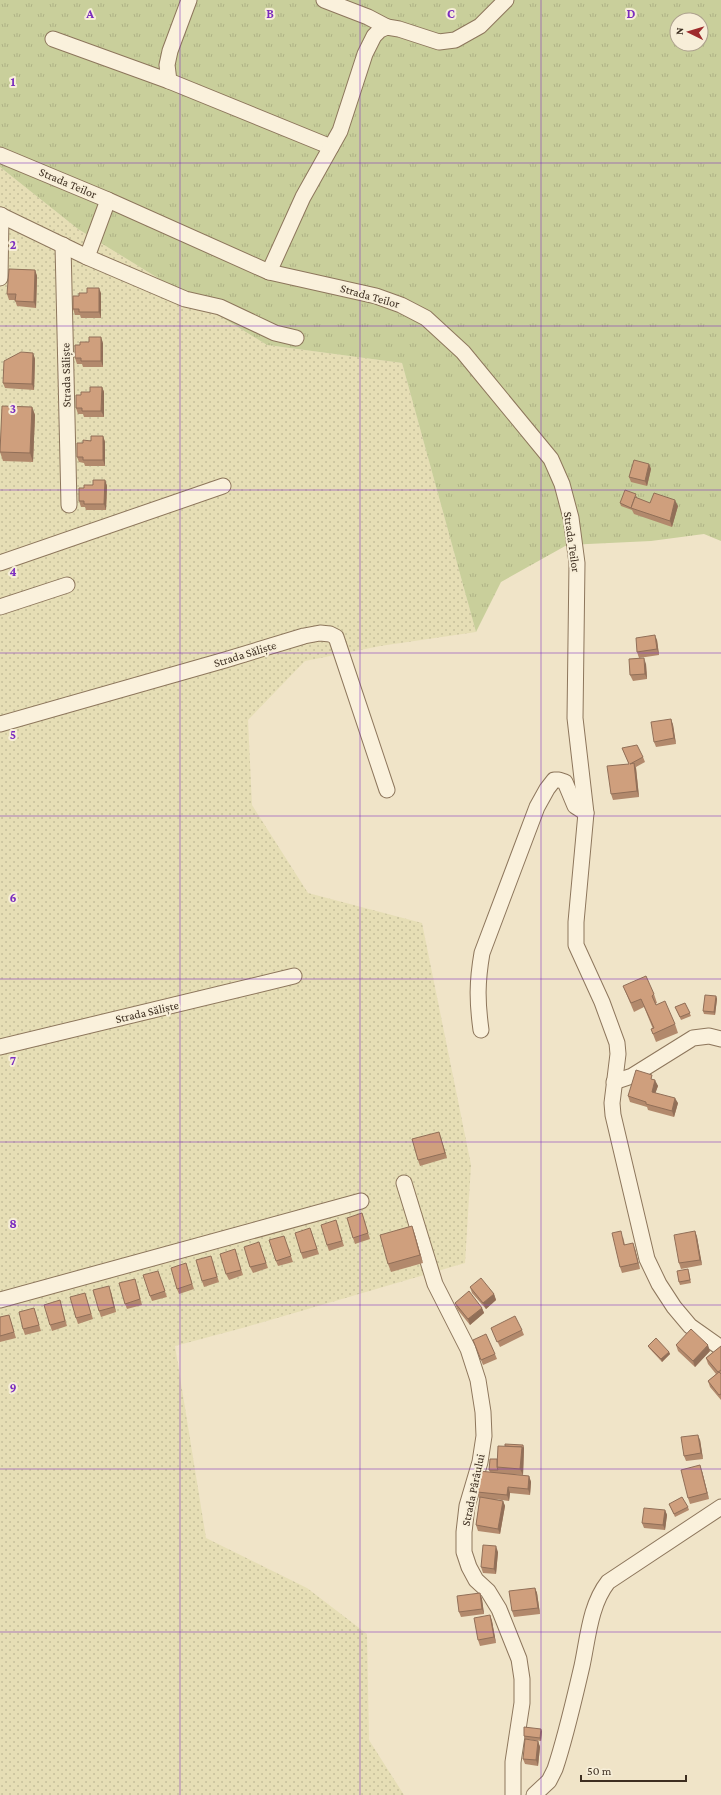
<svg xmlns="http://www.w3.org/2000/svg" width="721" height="1795" font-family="'Crimson Pro',serif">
  <defs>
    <pattern id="farmland-dots" width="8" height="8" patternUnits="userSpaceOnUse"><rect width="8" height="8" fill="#e6deb5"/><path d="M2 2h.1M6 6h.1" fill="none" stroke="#c6bf9b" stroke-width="1.8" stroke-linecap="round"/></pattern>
    <pattern id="grass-tufts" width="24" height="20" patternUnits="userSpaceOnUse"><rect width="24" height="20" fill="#c9cf9b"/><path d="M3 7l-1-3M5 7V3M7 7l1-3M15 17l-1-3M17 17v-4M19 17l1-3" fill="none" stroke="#aeb285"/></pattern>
  </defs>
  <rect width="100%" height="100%" fill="#f0e4c8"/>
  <path fill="url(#farmland-dots)" d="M0,167L78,229L267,345L402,363L476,632L380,646L305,661L248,720L252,805L308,893L422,923L471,1165L465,1263L246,1327L175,1346L206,1538L307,1588L367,1634L369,1740L404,1795H0Z"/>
  <path fill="url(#grass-tufts)" fill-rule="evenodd" d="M0,0H721V541L704,534L651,541L567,545L501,582L476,632L402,363L267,345L78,229L0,167ZM677,20H701V44H677Z"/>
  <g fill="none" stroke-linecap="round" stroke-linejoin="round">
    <g stroke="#8d765c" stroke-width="17">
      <g id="minor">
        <path d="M324,0L368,17L387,27"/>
        <path d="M53,39L169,81L331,147"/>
        <path d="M169,81L167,65L170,51L189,0"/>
        <path d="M0,155L108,200L269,272L376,296L401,305L426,318L463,352L551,459L562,484L571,518L577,563L575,718L586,813L576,922V945L602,1002L617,1043L618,1054L612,1103L613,1115L647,1259L659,1284L674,1307L690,1326L721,1348"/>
        <path d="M0,215L87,257L185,299L220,307L275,333L296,338"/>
        <path d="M63,245L69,505"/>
        <path d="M87,257L108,200"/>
        <path d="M269,272L303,197L340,131L365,54L374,36L380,30L387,27L399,29L439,42L455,40L480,26L506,0"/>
        <path d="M0,278L1,215"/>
        <path d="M0,563L223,486"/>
        <path d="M0,607L67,585"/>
        <path d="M0,724L225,660L304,636L320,633L330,634L336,637L387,790"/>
        <path d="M481,1030C477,1001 477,982 482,953L537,807L547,789L554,780H559L565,782L575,806L586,813"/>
        <path d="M0,1047L294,976"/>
        <path d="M614,1082L632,1076L693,1038L709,1036L721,1039"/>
        <path d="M404,1183L435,1284L468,1349L478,1380L483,1412L484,1436L480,1462L467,1506L464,1532V1552L469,1567L476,1580L488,1591L499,1609L519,1659L522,1679V1703L513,1762V1795"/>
        <path d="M0,1300L361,1201"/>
        <path d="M534,1795L549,1781L555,1769C566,1736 574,1700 582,1666C588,1638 590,1605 608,1582L721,1507"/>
      </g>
    </g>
    <use href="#minor" stroke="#faf1dc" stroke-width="15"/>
  </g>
  <g fill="#b2896c">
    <path d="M35,270L37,276L36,308L17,306L15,300H9L7,294Z"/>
    <path d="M101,293V318H81L80,315H75L73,309L79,296Z"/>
    <path d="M103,343V367H83L82,364H77L75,358L80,345Z"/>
    <path d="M33,353L35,359L34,390L5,388L3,383Z"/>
    <path d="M102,387L104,392V417H84L83,414H78L76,408L81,395Z"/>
    <path d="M32,407L35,415L33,462L3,461L0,452Z"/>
    <path d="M103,436L105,442V466H85L84,463L79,462L77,457L83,443Z"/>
    <path d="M649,464L651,469L647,486L631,482L629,477Z"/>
    <path d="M105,480L107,486L106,510H86L85,507H81L79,501L84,488Z"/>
    <path d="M637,496V498L650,503L678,506L672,527L634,514L632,510L621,506L620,503Z"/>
    <path d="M657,640L659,655L639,658L637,652Z"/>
    <path d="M646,664L647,679L633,681L630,675Z"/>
    <path d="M671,719L673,725L676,744L656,747L654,742Z"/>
    <path d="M622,748L643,757L645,762L636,767L639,797L613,800L611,794L629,764Z"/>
    <path d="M623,986L654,994L657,1003L655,1004L675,1024L678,1033L656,1042L651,1029H653L644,1007L634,1012Z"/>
    <path d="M716,996L717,999L715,1015L704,1014L703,1011Z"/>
    <path d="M685,1003L691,1016L681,1020L675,1007Z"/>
    <path d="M654,1080L658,1086L655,1093L678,1103L674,1117L648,1110L647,1107L630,1102L628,1096Z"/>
    <path d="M441,1138L447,1158L420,1166L418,1160Z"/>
    <path d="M362,1213L370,1239L355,1244L353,1238Z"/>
    <path d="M336,1220L344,1246L329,1251L327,1245Z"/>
    <path d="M412,1226L415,1235L423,1263L391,1272L388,1264Z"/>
    <path d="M310,1228L319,1254L303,1259L301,1253Z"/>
    <path d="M695,1231L697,1237L702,1265L681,1269L679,1263Z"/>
    <path d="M284,1236L293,1262L278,1266L276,1261Z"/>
    <path d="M623,1237L625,1245L635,1249L640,1269L622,1273L620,1267Z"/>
    <path d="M259,1242L268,1268L253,1273L250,1267Z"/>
    <path d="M235,1249L243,1275L229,1280L226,1274Z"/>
    <path d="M213,1262L219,1282L204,1287L202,1281Z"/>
    <path d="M186,1263L194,1289L179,1294L177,1289Z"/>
    <path d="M158,1271L167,1297L152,1301L150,1296Z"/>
    <path d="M689,1272L691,1283L680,1285L679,1282Z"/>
    <path d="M137,1285L142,1305L127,1309L125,1304Z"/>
    <path d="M470,1287L494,1294L496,1300L486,1309L472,1293Z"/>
    <path d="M111,1292L116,1312L101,1317L99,1311Z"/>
    <path d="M85,1293L93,1319L78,1324L76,1318Z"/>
    <path d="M60,1300L67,1326L52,1331L50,1325Z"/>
    <path d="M455,1303L482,1308L484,1313L470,1325L457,1309Z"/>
    <path d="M34,1308L41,1331L25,1335L23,1329Z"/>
    <path d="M9,1315L16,1338L0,1342V1317Z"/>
    <path d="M491,1328L522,1330L524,1335L500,1347Z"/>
    <path d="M473,1340L495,1354L497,1359L483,1365Z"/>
    <path d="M676,1345L710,1351L695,1367L678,1351Z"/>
    <path d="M648,1346L669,1352L670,1354L662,1362L649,1348Z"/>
    <path d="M721,1346V1400L710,1387L708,1381L716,1374L708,1364L706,1358Z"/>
    <path d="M700,1440L703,1459L686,1461L684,1456Z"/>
    <path d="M524,1448L523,1475L506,1474L529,1476L531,1482L530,1495L510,1493L509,1501L494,1499L503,1501L505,1506L500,1534L478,1531L476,1525L480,1498H479L477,1492L490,1472L489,1470L497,1459Z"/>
    <path d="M702,1471L709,1499L690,1504L688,1498Z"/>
    <path d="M669,1504L688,1507L689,1510L675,1517Z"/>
    <path d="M665,1510L667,1515L665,1530L644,1528L642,1523Z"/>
    <path d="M498,1552L496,1574L483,1573L481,1567Z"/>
    <path d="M535,1588L537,1593L540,1614L514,1617L512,1611Z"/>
    <path d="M480,1593L482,1599L484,1614L461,1617L459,1612Z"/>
    <path d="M490,1615L492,1621L496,1643L480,1646L478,1640Z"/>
    <path d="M542,1731L541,1741L525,1739L524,1736Z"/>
    <path d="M538,1741L540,1747L538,1766L525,1764L523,1759Z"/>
  </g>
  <g fill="#916f58">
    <path d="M35,270L37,276L36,308L34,302Z"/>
    <path d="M99,288L101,293V318L99,312Z"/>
    <path d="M101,337L103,343V367L101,361Z"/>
    <path d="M33,353L35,359L34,390L32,384Z"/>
    <path d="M102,387L104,392V417L101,411Z"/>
    <path d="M32,407L35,415L33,462L30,453Z"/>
    <path d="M103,436L105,442V466L103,460Z"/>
    <path d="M649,464L651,469L647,486L645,481Z"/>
    <path d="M105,480L107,486L106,510L104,504Z"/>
    <path d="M675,500L678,506L672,527L670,521Z"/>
    <path d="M655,635L657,640L659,655L657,649Z"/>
    <path d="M644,658L646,664L647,679L645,674Z"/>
    <path d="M671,719L673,725L676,744L674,738Z"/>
    <path d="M634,763L636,769L639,797L637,791Z"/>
    <path d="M716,996L717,999L715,1015L714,1012Z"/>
    <path d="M655,1080L658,1086L654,1097L652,1092Z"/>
    <path d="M675,1098L678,1103L674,1117L672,1111Z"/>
    <path d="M439,1132L441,1138L447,1158L445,1153Z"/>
    <path d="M412,1226L415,1235L423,1263L420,1255Z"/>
    <path d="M695,1231L697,1237L702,1265L700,1260Z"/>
    <path d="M633,1243L635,1249L640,1269L638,1263Z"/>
    <path d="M109,1286L111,1292L116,1312L114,1307Z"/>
    <path d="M494,1294L496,1300L486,1309L483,1303Z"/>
    <path d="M482,1308L484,1313L470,1325L468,1319Z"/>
    <path d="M708,1345L710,1351L695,1367L693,1361Z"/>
    <path d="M669,1352L670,1354L662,1362L661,1359Z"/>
    <path d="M698,1435L700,1440L703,1459L701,1453Z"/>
    <path d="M523,1445L524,1448L523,1475L520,1469L522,1447Z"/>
    <path d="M700,1465L702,1471L709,1499L707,1493Z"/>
    <path d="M529,1476L531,1482L530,1495L528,1489Z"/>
    <path d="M508,1487L510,1493L509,1501L507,1495Z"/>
    <path d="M503,1501L505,1506L500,1534L498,1529Z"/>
    <path d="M665,1510L667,1515L665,1530L663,1525Z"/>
    <path d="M496,1546L498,1552L496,1574L494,1569Z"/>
    <path d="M535,1588L537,1593L540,1614L538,1608Z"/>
    <path d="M480,1593L482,1599L484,1614L482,1609Z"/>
    <path d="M490,1615L492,1621L496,1643L494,1637Z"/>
    <path d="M541,1729L542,1731L541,1741L540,1738Z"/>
    <path d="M538,1741L540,1747L538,1766L536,1760Z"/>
  </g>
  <g fill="#cf9f7d" stroke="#916f58">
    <path d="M9,269L35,270L34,302L15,301L16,294H7Z"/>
    <path d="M87,288H99V312H79V309H73V296H79V293H87Z"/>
    <path d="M89,337H101V361H81V358H75V345H80V342H89Z"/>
    <path d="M21,352L33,353L32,384L3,383L4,361Z"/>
    <path d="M90,387H102L101,411H82V408H76V395H81V392H90Z"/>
    <path d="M2,406L32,407L30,453L0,452Z"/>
    <path d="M91,436H103V460H83V457H77V443H83V440L91,441Z"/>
    <path d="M634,460L649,464L645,481L629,477Z"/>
    <path d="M93,480H105L104,504H84V501H79V488H84V485H93Z"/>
    <path d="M625,490L636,494L631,508L620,503Z"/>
    <path d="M654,493L675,500L670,521L631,508L635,497L650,503Z"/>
    <path d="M655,635L657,649L637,652L636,638Z"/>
    <path d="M644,658L645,674L630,675L629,659Z"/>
    <path d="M671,719L674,738L654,742L651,722Z"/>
    <path d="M637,745L643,757L630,764L634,763L637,791L611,794L607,766L629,764L622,748Z"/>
    <path d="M646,976L654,994L652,996L656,1005L665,1001L675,1024L653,1034L651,1029L654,1028L641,999L631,1003L623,986Z"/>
    <path d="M705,995L716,996L714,1012L703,1011Z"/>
    <path d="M685,1003L690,1013L680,1017L675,1007Z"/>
    <path d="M636,1070L652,1075L651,1079L655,1080L652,1092L675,1098L672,1111L646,1104V1102L628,1096Z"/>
    <path d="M439,1132L445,1153L418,1160L412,1139Z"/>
    <path d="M362,1213L368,1233L353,1238L347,1218Z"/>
    <path d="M336,1220L342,1241L327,1245L321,1225Z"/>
    <path d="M412,1226L420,1255L388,1264L380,1235Z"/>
    <path d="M310,1228L317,1249L301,1253L295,1233Z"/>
    <path d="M621,1231L624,1245L633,1243L638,1263L620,1267L612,1233Z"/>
    <path d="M695,1231L700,1260L679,1263L674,1235Z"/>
    <path d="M284,1236L291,1256L276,1261L269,1240Z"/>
    <path d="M259,1242L266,1263L250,1267L244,1247Z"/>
    <path d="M235,1249L241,1270L226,1274L220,1254Z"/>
    <path d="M211,1256L217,1277L202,1281L196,1260Z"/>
    <path d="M186,1263L192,1284L177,1289L171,1268Z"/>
    <path d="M688,1269L690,1280L679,1282L677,1271Z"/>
    <path d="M158,1271L165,1291L150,1296L143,1275Z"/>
    <path d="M481,1278L494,1294L483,1303L470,1287Z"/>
    <path d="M135,1279L140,1299L125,1304L119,1283Z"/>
    <path d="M109,1286L114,1307L99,1311L93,1290Z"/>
    <path d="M469,1291L482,1308L468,1319L455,1303Z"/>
    <path d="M85,1293L91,1314L76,1318L70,1297Z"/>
    <path d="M60,1300L65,1321L50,1325L44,1305Z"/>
    <path d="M34,1308L39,1325L23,1329L19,1312Z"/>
    <path d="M9,1315L14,1332L0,1336V1317Z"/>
    <path d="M515,1316L522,1330L497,1342L491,1328Z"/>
    <path d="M691,1329L708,1345L693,1361L676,1345Z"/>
    <path d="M486,1334L495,1354L481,1360L473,1340Z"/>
    <path d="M656,1338L669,1352L661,1359L648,1346Z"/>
    <path d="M721,1346V1370L718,1372L706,1358Z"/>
    <path d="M719,1372L721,1374V1394L719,1395L708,1381Z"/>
    <path d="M698,1435L701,1453L684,1456L681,1437Z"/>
    <path d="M505,1444L523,1445V1450L522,1447L505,1446Z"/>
    <path d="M498,1446L522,1447L520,1469L497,1467Z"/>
    <path d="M490,1459H497V1467L498,1470H489Z"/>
    <path d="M700,1465L707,1493L688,1498L681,1470Z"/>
    <path d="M479,1471L529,1476L528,1489L508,1487L507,1495L477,1492Z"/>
    <path d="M480,1497L503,1501L498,1529L476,1525Z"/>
    <path d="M682,1497L688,1507L674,1514L669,1504Z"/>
    <path d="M644,1508L665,1510L663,1525L642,1523Z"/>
    <path d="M483,1545L496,1546L494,1569L481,1567Z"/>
    <path d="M535,1588L538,1608L512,1611L509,1591Z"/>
    <path d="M480,1593L482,1609L459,1612L457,1596Z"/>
    <path d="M490,1615L494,1637L478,1640L474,1618Z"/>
    <path d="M524,1727L541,1729L540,1738L524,1736Z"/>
    <path d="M525,1739L538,1741L536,1760L523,1759Z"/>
  </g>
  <path fill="none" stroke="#7b2cbf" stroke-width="1" stroke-opacity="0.55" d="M180,0V1795M360,0V1795M541,0V1795M0,163H721M0,326H721M0,490H721M0,653H721M0,816H721M0,979H721M0,1142H721M0,1305H721M0,1469H721M0,1632H721"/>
  <g text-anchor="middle" stroke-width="4" stroke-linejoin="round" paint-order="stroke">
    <g font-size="12" fill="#3d2e20" stroke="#f7eed8">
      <text transform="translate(68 183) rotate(23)" y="4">Strada Teilor</text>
      <text transform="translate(370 296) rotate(16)" y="4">Strada Teilor</text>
      <text transform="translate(66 375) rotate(-91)" y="4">Strada Săliște</text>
      <text transform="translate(572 542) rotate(82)" y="4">Strada Teilor</text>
      <text transform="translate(245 654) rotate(-17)" y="4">Strada Săliște</text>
      <text transform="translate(147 1012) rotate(-13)" y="4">Strada Săliște</text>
      <text transform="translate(473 1490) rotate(-78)" y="4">Strada Pârâului</text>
    </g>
  </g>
  <g font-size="13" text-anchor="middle" font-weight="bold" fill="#7b2cbf" stroke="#f7eed8" stroke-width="4" stroke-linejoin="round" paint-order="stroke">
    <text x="90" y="18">A</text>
    <text x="270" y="18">B</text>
    <text x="451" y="18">C</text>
    <text x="631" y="18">D</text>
    <text x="13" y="86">1</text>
    <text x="13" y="249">2</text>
    <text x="13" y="413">3</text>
    <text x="13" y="576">4</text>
    <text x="13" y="739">5</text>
    <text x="13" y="902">6</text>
    <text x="13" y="1065">7</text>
    <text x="13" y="1228">8</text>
    <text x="13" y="1392">9</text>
  </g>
  <g transform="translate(689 32) rotate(275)"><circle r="19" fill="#f7eed8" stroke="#ada18e"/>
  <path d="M0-3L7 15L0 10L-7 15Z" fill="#9e2a2b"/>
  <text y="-6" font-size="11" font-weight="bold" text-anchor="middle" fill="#3d2e20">N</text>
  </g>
  <path d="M581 1775v6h105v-6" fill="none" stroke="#3d2e20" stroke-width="2"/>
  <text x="587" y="1775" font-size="12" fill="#3d2e20" stroke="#f7eed8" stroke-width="3" paint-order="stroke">50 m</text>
</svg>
